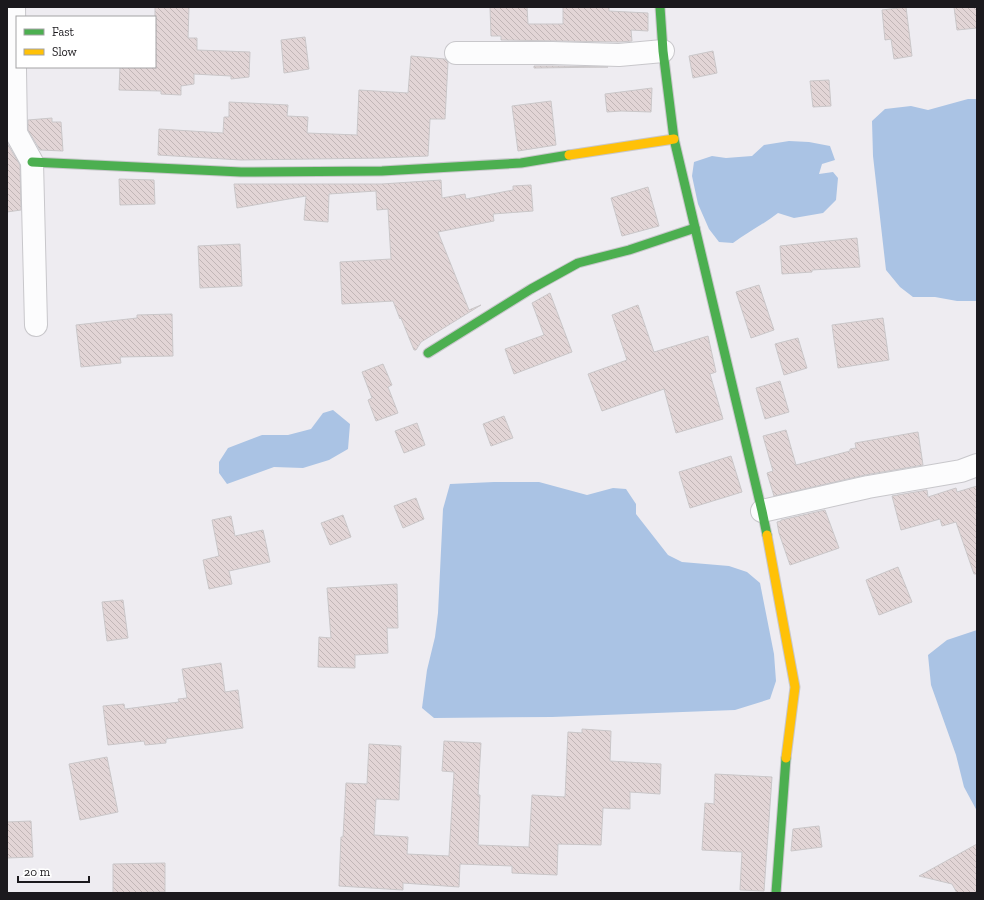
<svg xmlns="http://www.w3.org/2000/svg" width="984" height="900" font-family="'Zilla Slab',serif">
  <defs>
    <pattern id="building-back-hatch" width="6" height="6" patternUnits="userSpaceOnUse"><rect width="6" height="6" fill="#e2d5d6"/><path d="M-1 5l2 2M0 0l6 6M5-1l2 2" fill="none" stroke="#c1b6b7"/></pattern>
  </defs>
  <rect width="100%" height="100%" fill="#eeecf1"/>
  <g fill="#aac3e4">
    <path d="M968,99H977V301H957L935,297H913L900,287L886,270L873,156L872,121L885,109L911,106L928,110Z"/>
    <path d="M789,141L809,142L830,146L835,160L822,164L819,174L833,172L838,178L836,200L823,213L794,218L778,213C764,224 748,232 733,243L719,242L709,229L698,204L692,176L694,162L712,156L726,158L752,156L764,145Z"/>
    <path d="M333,410L350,424L348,449L329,460L303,468L274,467L227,484L219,473V462L228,448L262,435H288L311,429L323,413Z"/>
    <path d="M494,482H539L587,495L613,488L626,489L636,504V514L668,555L682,562L729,566L747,572L760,583L774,654L776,681L770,699L735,710L552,717L434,718L422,708L427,670L435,637L438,613L443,509L450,484Z"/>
    <path d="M977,630V811L964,787L956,755L931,685L928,655L947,640Z"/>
  </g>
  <g fill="url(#building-back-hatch)" stroke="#cac7c9">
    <path d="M155,7H189L188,38H197V50L250,52L249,77L231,79V76L194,74V84L181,86V95L161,94V91L119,90L120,67H155Z"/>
    <path d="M490,7H527L528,24H563V7H609V11L648,13V31L631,30L632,41L619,42L501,40V36H491Z"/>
    <path d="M906,7L912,56L894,59L891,39L885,40L882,10Z"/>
    <path d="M954,7H977V28L957,30Z"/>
    <path d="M305,37L309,69L284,73L281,40Z"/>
    <path d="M713,51L717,73L693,78L689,56Z"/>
    <path d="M411,56L445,59L448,62L445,119H430L428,156L382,158L241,160L158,155L159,129L223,133L224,117H229V102L288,105L287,116L308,117L307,133L357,135L359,90L408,93Z"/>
    <path d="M534,66H552L608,67L534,68Z"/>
    <path d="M829,80L831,106L813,107L810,81Z"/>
    <path d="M652,88L651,112L621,111L607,112L605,94Z"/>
    <path d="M551,101L556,145L518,151L512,106Z"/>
    <path d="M52,118V122H61L63,151L40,150L28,130V120Z"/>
    <path d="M7,143L20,165L21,210L7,212Z"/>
    <path d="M119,179L154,180L155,204L120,205Z"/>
    <path d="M441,180L442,198L465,194L466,199L513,190V186L531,185L533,211L493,214L494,221L438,232L469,310L481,305L421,342L416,350H414L401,318L400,319L393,301L342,304L340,262L391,259L388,209L377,210L376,191L329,194L328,222L304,220L306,196L237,208L234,184H382Z"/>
    <path d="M648,187L659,226L622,236L611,198Z"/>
    <path d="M857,238L860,267L812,270V272L782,274L780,246Z"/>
    <path d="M240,244L242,286L200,288L198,246Z"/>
    <path d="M759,285L774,330L751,338L736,292Z"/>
    <path d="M550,293L572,352L514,374L505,349L544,335L532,303Z"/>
    <path d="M638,305L654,352L708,336L716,372L710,374L723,419L676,433L664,389L602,411L588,374L627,360L612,315Z"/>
    <path d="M172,314L173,356L120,357L121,363L81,367L76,325L137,318V315Z"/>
    <path d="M883,318L889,360L838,368L832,325Z"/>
    <path d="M798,338L807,368L784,375L775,344Z"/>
    <path d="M383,364L392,385L388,387L398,413L376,421L368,400L372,398L362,372Z"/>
    <path d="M780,381L789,412L765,419L756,388Z"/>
    <path d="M504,416L513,438L491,446L483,424Z"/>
    <path d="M417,423L425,445L404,453L395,431Z"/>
    <path d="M786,430L796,465L850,451V449L856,448L855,443L918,432L923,465L865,475L774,496L767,473L773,471L763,436Z"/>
    <path d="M731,456L742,492L690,508L679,472Z"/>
    <path d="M977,486V574H974L956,522L942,526L940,519L901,530L892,496L927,490L928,497L956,488L957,492Z"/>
    <path d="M416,498L424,519L403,528L394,506Z"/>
    <path d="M825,510L839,548L790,565L779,533L777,522L781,521V520Z"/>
    <path d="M343,515L351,537L330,545L321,523Z"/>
    <path d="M231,516L235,536L263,530L270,562L229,571L232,584L209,589L203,560L219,556L212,520Z"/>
    <path d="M898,567L912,602L879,615L866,580Z"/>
    <path d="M397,584L398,628H387L388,653L355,655V668L318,667L319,637L331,638L327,588Z"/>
    <path d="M123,600L128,638L107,641L102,602Z"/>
    <path d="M221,663L225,692L238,690L243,728L166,739V743L145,745L144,741L108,745L103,706L124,704L125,709L179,702L178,699L187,698L182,669Z"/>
    <path d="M582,729L611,731L610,761L661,764L660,794L630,792V809L603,808L601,845L558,844L557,875L512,873V866L460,864L459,887L403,883V890L339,886L341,837H343L346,783L367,784L369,744L401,746L399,800L376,799L374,835L408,837L407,854L449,856L454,772L442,771L444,741L481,743L478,795H480L478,845L529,847L532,795L565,797L568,732L582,733Z"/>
    <path d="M107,757L118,812L80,820L69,764Z"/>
    <path d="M715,774L772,777L764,891L740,890L742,852L702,850L705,803L714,804Z"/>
    <path d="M31,821L33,857L7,858V822Z"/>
    <path d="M819,826L822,847L791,851L793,829Z"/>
    <path d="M977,844V893H957L952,884L919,876Z"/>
    <path d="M165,863V892L113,893V864Z"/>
  </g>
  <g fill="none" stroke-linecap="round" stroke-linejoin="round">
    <g stroke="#c8c7cb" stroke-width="24">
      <g id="street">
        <path d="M14,7L16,133L32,162L36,325"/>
        <path d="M456,53H552L619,55L663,51"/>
        <path d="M762,511L868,487L961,471L977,465"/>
      </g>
    </g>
    <g stroke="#c8c7cb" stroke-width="11">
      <g id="fast">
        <path d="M660,7L663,51L674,139L762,511L767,535"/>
        <path d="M32,162L241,172L382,171L521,163L569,155"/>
        <path d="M428,353L531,289L578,263L629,250L695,228"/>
        <path d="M776,893L786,758"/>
      </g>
    </g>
    <g stroke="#c8c7cb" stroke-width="11">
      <g id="slow">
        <path d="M569,155L674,139"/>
        <path d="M767,535L795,687L786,758"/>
      </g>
    </g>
    <use href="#street" stroke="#fcfcfd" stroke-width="22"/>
    <use href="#fast" stroke="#4caf50" stroke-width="9"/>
    <use href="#slow" stroke="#ffc107" stroke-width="9"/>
  </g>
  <rect width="984" height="900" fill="none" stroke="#1b191d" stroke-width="16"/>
  <rect x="16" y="16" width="140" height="52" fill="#ffffff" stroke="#a4a3a5"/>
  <rect x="24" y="29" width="20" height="6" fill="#4caf50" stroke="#a4a3a5"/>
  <text x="52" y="36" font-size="12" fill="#1b191d">Fast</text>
  <rect x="24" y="49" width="20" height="6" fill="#ffc107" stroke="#a4a3a5"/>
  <text x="52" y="56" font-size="12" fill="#1b191d">Slow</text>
  <path d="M18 876v6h71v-6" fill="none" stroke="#1b191d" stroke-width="2"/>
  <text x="24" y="876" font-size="12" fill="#1b191d" stroke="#ffffff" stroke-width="3" paint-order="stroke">20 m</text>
</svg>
